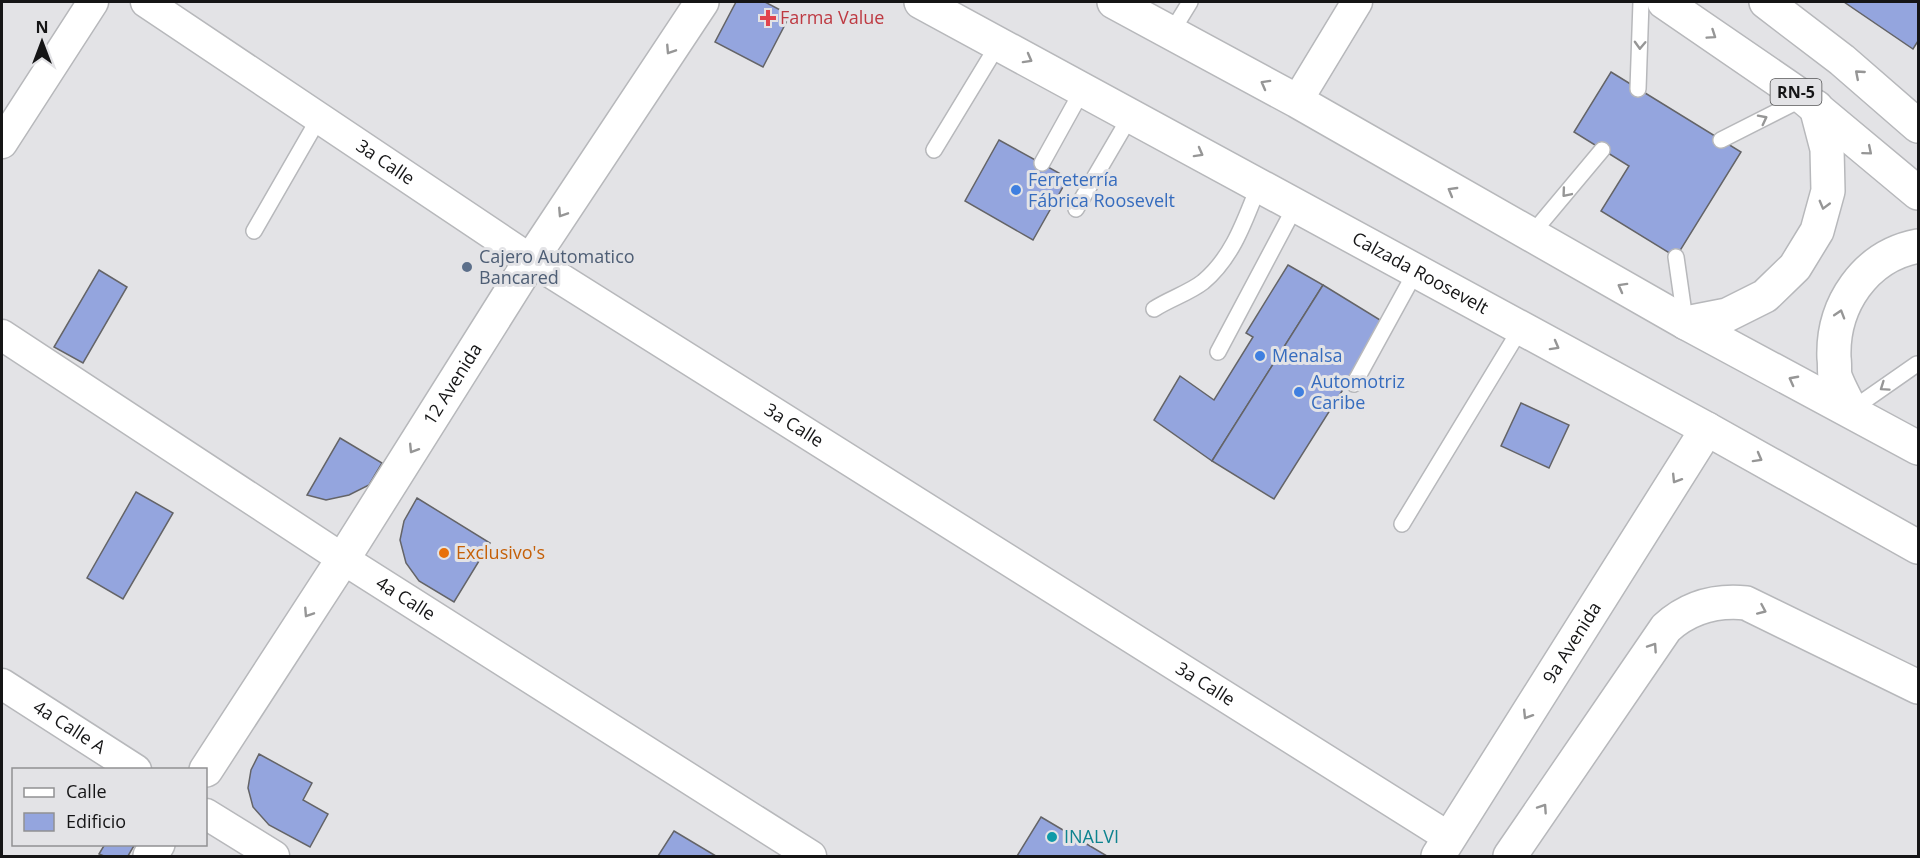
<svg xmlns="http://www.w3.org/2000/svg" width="1920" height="858" font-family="'Open Sans',sans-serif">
  <rect width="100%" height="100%" fill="#e3e3e6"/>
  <g fill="#94a5de" stroke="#646467" stroke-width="1.5">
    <path d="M736,2H765L790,15L763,67L715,42Z"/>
    <path d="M1844,2H1918V41L1913,49Z"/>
    <path d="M1611,72L1741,152L1676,257L1601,211L1629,166L1574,132Z"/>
    <path d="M999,140L1068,178L1033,240L965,201Z"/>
    <path d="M1288,265L1323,285L1212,461L1154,420L1180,376L1214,400L1253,337L1246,333Z"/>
    <path d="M99,270L127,287L83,363L54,347Z"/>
    <path d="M1323,285L1385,323L1274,499L1212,461Z"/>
    <path d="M1521,403L1569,425L1549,468L1501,446Z"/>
    <path d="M340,438L382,463L369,485L349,495L326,500L307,495Z"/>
    <path d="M136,492L173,513L123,599L87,578Z"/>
    <path d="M417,498L490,543L454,602L419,581L406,563L400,540L404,521Z"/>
    <path d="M259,754L312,783L303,800L328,814L310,847L269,825L253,807L248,788L251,770Z"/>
    <path d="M1041,817L1107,856H1017Z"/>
    <path d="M674,831L716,856H658Z"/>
    <path d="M105,844H135L128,856H104L99,854Z"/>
  </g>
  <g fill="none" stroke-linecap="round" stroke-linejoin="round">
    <g stroke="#b7b8bb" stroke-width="18">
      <g id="lane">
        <path d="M1171,33L1190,2"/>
        <path d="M1638,89L1641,2"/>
        <path d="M1721,140L1804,98"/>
        <path d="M934,150L999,43"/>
        <path d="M1042,163L1083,89"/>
        <path d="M1076,209L1131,115"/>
        <path d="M254,231L319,118"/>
        <path d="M1530,236L1602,150"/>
        <path d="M1676,257L1685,320"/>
        <path d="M1154,309C1169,299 1189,293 1203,282C1233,257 1245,220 1259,185"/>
        <path d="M1218,352L1296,205"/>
        <path d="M1354,384L1416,271"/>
        <path d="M1851,410L1917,364L1918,365"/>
        <path d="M1402,524L1521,328"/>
      </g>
    </g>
    <g stroke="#b7b8bb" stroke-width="33">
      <g id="street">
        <path id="s1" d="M146,2L531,260L1450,838"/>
        <path d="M1297,101L1357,2"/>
        <path d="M2,143L93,2"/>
        <path id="s2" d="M2,335L343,559L811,856"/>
        <path id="s3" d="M2,684L136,770"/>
        <path d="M206,814L274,856"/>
      </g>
    </g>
    <g stroke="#b7b8bb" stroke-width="36">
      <g id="secondary">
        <path id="s4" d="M206,770L343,559L531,260L702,2"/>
        <path d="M150,856L158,844"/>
        <path id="s5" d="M1438,856L1707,429"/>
        <path d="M1510,856L1666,628C1689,607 1716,600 1746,603L1918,687"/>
      </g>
    </g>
    <g stroke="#b7b8bb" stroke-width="36">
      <g id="primary">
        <path d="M1664,2L1804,98L1918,193"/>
        <path d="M1766,2L1842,60L1918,126"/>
      </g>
    </g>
    <g stroke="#b7b8bb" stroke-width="36">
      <g id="highway">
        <path id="s6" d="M921,2L1707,429L1918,547"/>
        <path d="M1114,2L1297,101L1686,323L1918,448"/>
        <path d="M1686,323L1727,315L1765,296L1795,267L1817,231L1828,191L1827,149L1816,107"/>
        <path d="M1851,410C1846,399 1839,388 1835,376C1834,371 1835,364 1834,358C1832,305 1865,256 1918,246"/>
      </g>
    </g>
    <use href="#lane" stroke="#fff" stroke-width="15"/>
    <use href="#street" stroke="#fff" stroke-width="30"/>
    <use href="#secondary" stroke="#fff" stroke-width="33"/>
    <use href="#primary" stroke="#fff" stroke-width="33"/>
    <use href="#highway" stroke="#fff" stroke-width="33"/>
  </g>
  <defs><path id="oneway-chevron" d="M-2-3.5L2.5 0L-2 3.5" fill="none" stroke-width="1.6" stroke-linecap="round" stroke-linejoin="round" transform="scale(1.5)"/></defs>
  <g stroke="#969696">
    <use href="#oneway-chevron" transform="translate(1712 35) rotate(34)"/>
    <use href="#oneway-chevron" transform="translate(1640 45) rotate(92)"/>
    <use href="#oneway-chevron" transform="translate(670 50) rotate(123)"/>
    <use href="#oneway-chevron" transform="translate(1028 59) rotate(29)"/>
    <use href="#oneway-chevron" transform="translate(1859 74) rotate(-139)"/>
    <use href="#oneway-chevron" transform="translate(1265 84) rotate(-151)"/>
    <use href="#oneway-chevron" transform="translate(1763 119) rotate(-27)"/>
    <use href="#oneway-chevron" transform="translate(1868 151) rotate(40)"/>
    <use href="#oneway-chevron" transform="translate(1199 153) rotate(29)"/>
    <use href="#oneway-chevron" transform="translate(1452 191) rotate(-150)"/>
    <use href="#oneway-chevron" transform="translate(1566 193) rotate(130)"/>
    <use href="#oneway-chevron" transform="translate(1824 205) rotate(105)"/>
    <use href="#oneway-chevron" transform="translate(562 213) rotate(123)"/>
    <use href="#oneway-chevron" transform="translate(1622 287) rotate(-151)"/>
    <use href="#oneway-chevron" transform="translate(1840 314) rotate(-73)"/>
    <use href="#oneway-chevron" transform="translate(1555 346) rotate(29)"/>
    <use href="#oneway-chevron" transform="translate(1793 380) rotate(-152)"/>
    <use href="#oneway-chevron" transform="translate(1884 387) rotate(145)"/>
    <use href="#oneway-chevron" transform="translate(413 449) rotate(122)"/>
    <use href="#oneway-chevron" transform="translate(1758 458) rotate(29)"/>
    <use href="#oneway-chevron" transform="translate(1676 479) rotate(122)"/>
    <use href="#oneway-chevron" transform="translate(1762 610) rotate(24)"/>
    <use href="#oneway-chevron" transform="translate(308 613) rotate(123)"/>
    <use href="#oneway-chevron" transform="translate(1653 647) rotate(-56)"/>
    <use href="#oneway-chevron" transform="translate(1527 715) rotate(122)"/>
    <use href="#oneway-chevron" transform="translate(1543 808) rotate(-56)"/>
  </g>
  <path fill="#e0444e" stroke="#e3e3e6" stroke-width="2" d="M765 9h6v6h6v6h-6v6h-6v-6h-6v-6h6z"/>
  <g fill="#3f7fe0" stroke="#e3e3e6" stroke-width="2">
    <circle cx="1016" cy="190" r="6"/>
    <circle cx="1260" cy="356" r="6"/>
    <circle cx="1299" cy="392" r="6"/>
  </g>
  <circle fill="#5c6f8a" stroke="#e3e3e6" stroke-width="2" cx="467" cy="267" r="6"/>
  <circle fill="#e8710a" stroke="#e3e3e6" stroke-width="2" cx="444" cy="553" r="6"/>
  <circle fill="#0f9aa8" stroke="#e3e3e6" stroke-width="2" cx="1052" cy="837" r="6"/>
  <g text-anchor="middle" stroke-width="6" stroke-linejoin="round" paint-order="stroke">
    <rect fill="#e3e3e6" stroke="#535354" stroke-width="1.5" x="1770.5" y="79" width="51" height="26" rx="4.5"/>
    <g font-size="16" font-weight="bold" fill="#151516">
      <text x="1796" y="98">RN-5</text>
    </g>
    <g font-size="18" fill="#be3a42" stroke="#e3e3e6" text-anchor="start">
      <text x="780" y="24">Farma Value</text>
    </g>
    <g font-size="18" fill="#151516" stroke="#e3e3e6">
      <text dy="6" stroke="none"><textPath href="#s1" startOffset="288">3a Calle</textPath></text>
      <text dy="6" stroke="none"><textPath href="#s6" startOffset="568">Calzada Roosevelt</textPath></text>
      <text dy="6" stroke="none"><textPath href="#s4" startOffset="458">12 Avenida</textPath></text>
      <text dy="6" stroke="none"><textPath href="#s1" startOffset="774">3a Calle</textPath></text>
      <text dy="6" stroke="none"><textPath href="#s2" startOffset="482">4a Calle</textPath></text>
      <text dy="6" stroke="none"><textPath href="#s5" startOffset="252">9a Avenida</textPath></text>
      <text dy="6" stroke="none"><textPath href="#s1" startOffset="1260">3a Calle</textPath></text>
      <text dy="6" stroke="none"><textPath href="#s3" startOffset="80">4a Calle A</textPath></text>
    </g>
    <g font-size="18" fill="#366cbe" stroke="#e3e3e6" text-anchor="start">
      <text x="1028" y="186">Ferreterría<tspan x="1028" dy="21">Fábrica Roosevelt</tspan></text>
      <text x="1272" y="362">Menalsa</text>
      <text x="1311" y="388">Automotriz<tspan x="1311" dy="21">Caribe</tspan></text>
    </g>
    <g font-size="18" fill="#4e5e75" stroke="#e3e3e6" text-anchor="start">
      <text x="479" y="263">Cajero Automatico<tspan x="479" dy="21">Bancared</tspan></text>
    </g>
    <g font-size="18" fill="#c56008" stroke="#e3e3e6" text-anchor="start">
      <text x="456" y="559">Exclusivo's</text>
    </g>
    <g font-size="18" fill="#0d838f" stroke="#e3e3e6" text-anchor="start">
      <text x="1064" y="843">INALVI</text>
    </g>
  </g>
  <rect width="1920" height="858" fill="none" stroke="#151516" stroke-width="6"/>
  <rect x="12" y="768" width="195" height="78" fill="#e3e3e6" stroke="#919193" stroke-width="1.5"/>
  <rect x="24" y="788" width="30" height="9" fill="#ffffff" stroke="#919193" stroke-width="1.5"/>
  <text x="66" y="798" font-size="18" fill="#151516">Calle</text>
  <rect x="24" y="813" width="30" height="18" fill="#94a5de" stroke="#919193" stroke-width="1.5"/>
  <text x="66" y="828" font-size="18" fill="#151516">Edificio</text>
  <g transform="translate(42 42)" stroke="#e3e3e6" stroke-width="4.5" paint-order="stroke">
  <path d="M0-4.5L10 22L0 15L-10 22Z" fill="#151516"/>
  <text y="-9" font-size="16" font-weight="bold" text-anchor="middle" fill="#151516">N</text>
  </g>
</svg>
